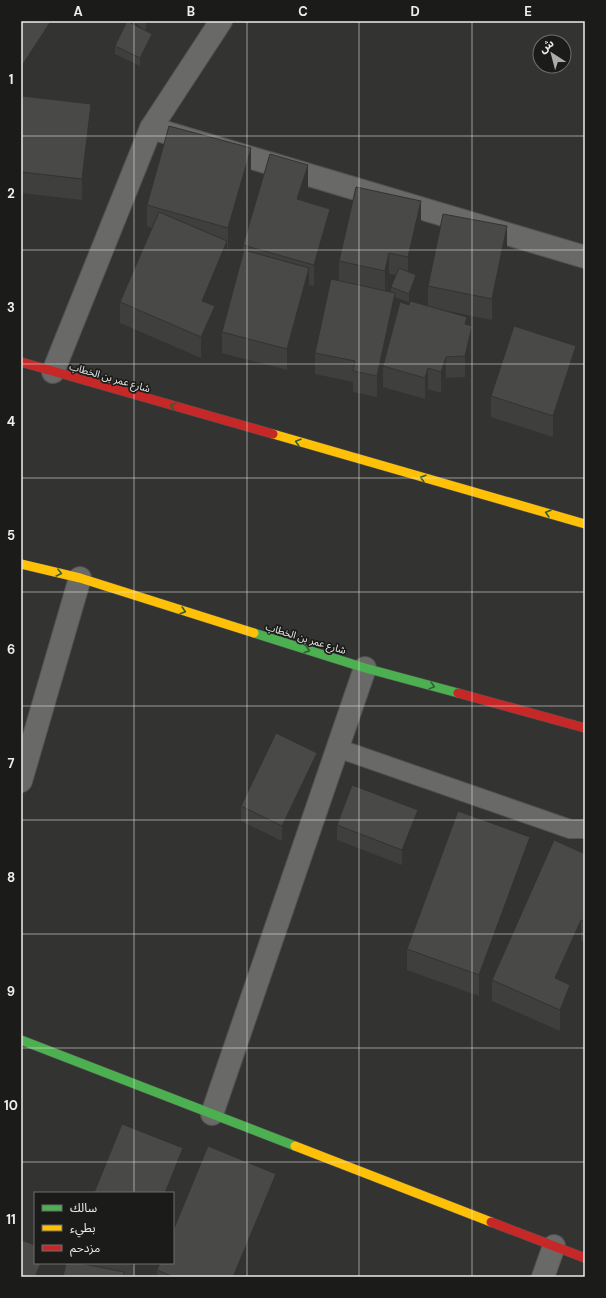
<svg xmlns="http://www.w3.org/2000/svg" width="606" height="1298" font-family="'DM Sans','Noto Sans Arabic',sans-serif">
  <rect width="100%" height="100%" fill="#333332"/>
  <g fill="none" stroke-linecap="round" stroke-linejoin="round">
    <g stroke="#525251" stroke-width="20">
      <path id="lane" d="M337,748L570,829H585"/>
    </g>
    <g stroke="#525251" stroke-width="24">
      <g id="street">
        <path d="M151,128L585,257"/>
        <path d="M53,372L151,128L221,21"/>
        <path d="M21,781L80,578"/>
        <path d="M212,1114L365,668"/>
        <path d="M543,1277L554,1246"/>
      </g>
    </g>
    <g stroke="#525251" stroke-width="10">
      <g id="fast">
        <path d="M254,633L365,668L458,693"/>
        <path d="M21,1040L295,1146"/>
      </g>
    </g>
    <g stroke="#525251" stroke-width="10">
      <g id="slow">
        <path d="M273,434L585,524"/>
        <path d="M21,564L80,578L254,633"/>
        <path d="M295,1146L491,1222"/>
      </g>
    </g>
    <g stroke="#525251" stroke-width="10">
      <g id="jam">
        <path d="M21,362L273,434"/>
        <path d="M458,693L585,728"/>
        <path d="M491,1222L585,1258"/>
      </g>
    </g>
    <use href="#lane" stroke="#696968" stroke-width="18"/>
    <use href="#street" stroke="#696968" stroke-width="22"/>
    <use href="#fast" stroke="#4caf50" stroke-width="9"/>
    <use href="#slow" stroke="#ffc107" stroke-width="9"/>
    <use href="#jam" stroke="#c62828" stroke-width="9"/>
  </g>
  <g fill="#3f3f3e" fill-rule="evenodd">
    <path d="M133,21H155L146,31L152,42L140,66L115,54V46L142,28Z"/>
    <path d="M21,106L91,125L82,200L21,193Z"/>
    <path d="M251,169L228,249H227V262L209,304L215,327L201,358L120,323V302L152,228L147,226V205Z"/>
    <path d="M308,186L303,201L330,230L314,286L309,285V289L287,370L222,353V332L243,253V245Z"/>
    <path d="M421,223L409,272L416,283L409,302L395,297V314L389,342L409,305L428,306V286L507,247L492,320L448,311L467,325L472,347L465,377L446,378L441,393L428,389L425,399L383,387V373L377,397L353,392V382L315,374V353L339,281V261ZM389,274L396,275L391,287V292L386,291Z"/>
    <path d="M576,367L553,437L491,417V396Z"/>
    <path d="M317,768L282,841L241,821V806Z"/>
    <path d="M337,825H418L402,865L337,840Z"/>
    <path d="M585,854V943L581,941L563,982L570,1006L560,1031L492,1001V980Z"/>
    <path d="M530,858L479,996L407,970V949Z"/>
    <path d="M276,1195L242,1277H157V1270Z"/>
    <path d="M66,1263H145L139,1277H63Z"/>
  </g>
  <g fill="#333332">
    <path d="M51,21H64L21,88V67Z"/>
    <path d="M146,21H155L146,32Z"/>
    <path d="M152,34V42L140,66V58Z"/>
    <path d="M91,104V125L82,200V179Z"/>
    <path d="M251,148V169L228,249V228Z"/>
    <path d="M308,165V186L297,220V199Z"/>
    <path d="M421,201V223L408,278V257Z"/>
    <path d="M330,209V230L314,286V265Z"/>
    <path d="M507,226V247L492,320V299Z"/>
    <path d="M227,241V262L202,322V301Z"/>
    <path d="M389,253V274L385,292V271Z"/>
    <path d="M309,268V289L287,370V349Z"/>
    <path d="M416,275V283L409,302V294Z"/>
    <path d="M395,293V314L384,366H383V373L377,397V376Z"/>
    <path d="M215,306V327L201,358V337Z"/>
    <path d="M467,317V338L465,324Z"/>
    <path d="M472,326V347L465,377V356Z"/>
    <path d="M576,346V367L553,437V416Z"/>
    <path d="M446,357V378L441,393V372Z"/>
    <path d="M428,368V389L425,399V378Z"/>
    <path d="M317,753V768L282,841V826Z"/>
    <path d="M418,810V825L402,865V850Z"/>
    <path d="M530,837V858L479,996V975Z"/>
    <path d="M581,920V941L555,999V978Z"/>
    <path d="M570,985V1006L560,1031V1010Z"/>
    <path d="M183,1148V1169L173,1193H165Z"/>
    <path d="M276,1174V1195L242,1277H233Z"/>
    <path d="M41,1263H46V1271L44,1277H35Z"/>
    <path d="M136,1263H145L139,1277H135V1266Z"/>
  </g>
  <g fill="#494948" stroke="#333332">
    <path d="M21,21H51L21,67Z"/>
    <path d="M127,21L152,34L140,58L115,46Z"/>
    <path d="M22,96L91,104L82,179L21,172V106Z"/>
    <path d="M169,126L251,148L228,228L147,205Z"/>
    <path d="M270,154L308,165L297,199L330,209L314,265L243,245Z"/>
    <path d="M356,187L421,201L408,257L389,253L385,271L339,261Z"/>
    <path d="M159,212L227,241L202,301L215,306L201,337L120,302Z"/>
    <path d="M443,214L507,226L492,299L428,286Z"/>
    <path d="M244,250L309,268L287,349L222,332Z"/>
    <path d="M399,268L416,275L409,294L391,287Z"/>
    <path d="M331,279L395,293L377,376L353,371L355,361L315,353Z"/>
    <path d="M410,301L467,317L465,324L472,326L465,356L446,357L441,372L428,368L425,378L383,366L400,302L409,305Z"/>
    <path d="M514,326L576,346L553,416L491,396Z"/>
    <path d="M276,733L317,753L282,826L241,806Z"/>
    <path d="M352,785L418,810L402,850L337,825Z"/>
    <path d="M458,811L530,837L479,975L407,949Z"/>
    <path d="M554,840L585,854V922L581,920L555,978L570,985L560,1010L492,980Z"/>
    <path d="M122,1124L183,1148L165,1193H94Z"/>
    <path d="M208,1146L276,1174L233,1277H174L157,1270L160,1263H173V1231Z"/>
    <path d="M21,1240L35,1245V1263H41L35,1277H21Z"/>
    <path d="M66,1263H79L124,1272L123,1277H63Z"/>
    <path d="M128,1263H136L135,1266Z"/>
  </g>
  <defs><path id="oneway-chevron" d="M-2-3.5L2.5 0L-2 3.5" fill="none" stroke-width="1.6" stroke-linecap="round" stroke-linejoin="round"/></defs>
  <g stroke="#315e32">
    <use href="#oneway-chevron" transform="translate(173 406) rotate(-164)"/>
    <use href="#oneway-chevron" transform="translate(298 442) rotate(-164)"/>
    <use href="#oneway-chevron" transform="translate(423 478) rotate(-164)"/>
    <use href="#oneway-chevron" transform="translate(548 513) rotate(-164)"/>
    <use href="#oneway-chevron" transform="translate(59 573) rotate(14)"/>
    <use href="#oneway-chevron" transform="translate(183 611) rotate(17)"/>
    <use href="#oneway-chevron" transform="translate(307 650) rotate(17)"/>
    <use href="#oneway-chevron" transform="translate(432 686) rotate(15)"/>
  </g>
  <path fill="none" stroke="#ededeb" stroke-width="1" stroke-opacity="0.55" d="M134,21V1193M247,21V1277M359,21V1277M472,21V1277M21,136H585M21,250H585M21,364H585M21,478H585M21,592H585M21,706H585M21,820H585M21,934H585M21,1048H585M21,1162H585M134,1263V1277"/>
  <g text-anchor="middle" stroke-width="3.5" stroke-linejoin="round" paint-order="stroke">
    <g font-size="10" fill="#ededeb" stroke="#1b1b1a">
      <text transform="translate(110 377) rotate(16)" y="4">شارع عمر بن الخطاب</text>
      <text transform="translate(306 638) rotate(17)" y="4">شارع عمر بن الخطاب</text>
    </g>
  </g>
  <rect width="606" height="1298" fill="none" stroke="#1b1b1a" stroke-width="44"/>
  <rect x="34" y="1192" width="140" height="72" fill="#1b1b1a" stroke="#6f6f6e"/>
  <rect x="42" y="1205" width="20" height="6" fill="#4caf50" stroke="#6f6f6e"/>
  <text x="70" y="1212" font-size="12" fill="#ededeb">سالك</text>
  <rect x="42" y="1225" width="20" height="6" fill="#ffc107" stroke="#6f6f6e"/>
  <text x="70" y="1232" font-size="12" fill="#ededeb">بطيء</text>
  <rect x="42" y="1245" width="20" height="6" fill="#c62828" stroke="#6f6f6e"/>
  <text x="70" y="1252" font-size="12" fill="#ededeb">مزدحم</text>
  <g transform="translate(552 54) rotate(324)"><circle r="19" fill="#1b1b1a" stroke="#6f6f6e"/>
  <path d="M0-3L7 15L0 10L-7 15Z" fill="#acacaa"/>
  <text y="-6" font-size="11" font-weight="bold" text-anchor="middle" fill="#ededeb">ش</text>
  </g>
  <rect x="22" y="22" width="562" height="1254" fill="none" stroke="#ededeb" stroke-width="1.5"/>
  <g font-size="13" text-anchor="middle" font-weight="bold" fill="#ededeb">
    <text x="78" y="16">A</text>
    <text x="191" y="16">B</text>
    <text x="303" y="16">C</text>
    <text x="415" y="16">D</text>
    <text x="528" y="16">E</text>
    <text x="11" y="84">1</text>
    <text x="11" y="198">2</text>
    <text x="11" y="312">3</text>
    <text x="11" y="426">4</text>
    <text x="11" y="540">5</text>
    <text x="11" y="654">6</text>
    <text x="11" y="768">7</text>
    <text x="11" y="882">8</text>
    <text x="11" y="996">9</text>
    <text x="11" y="1110">10</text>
    <text x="11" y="1224">11</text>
  </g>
</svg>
